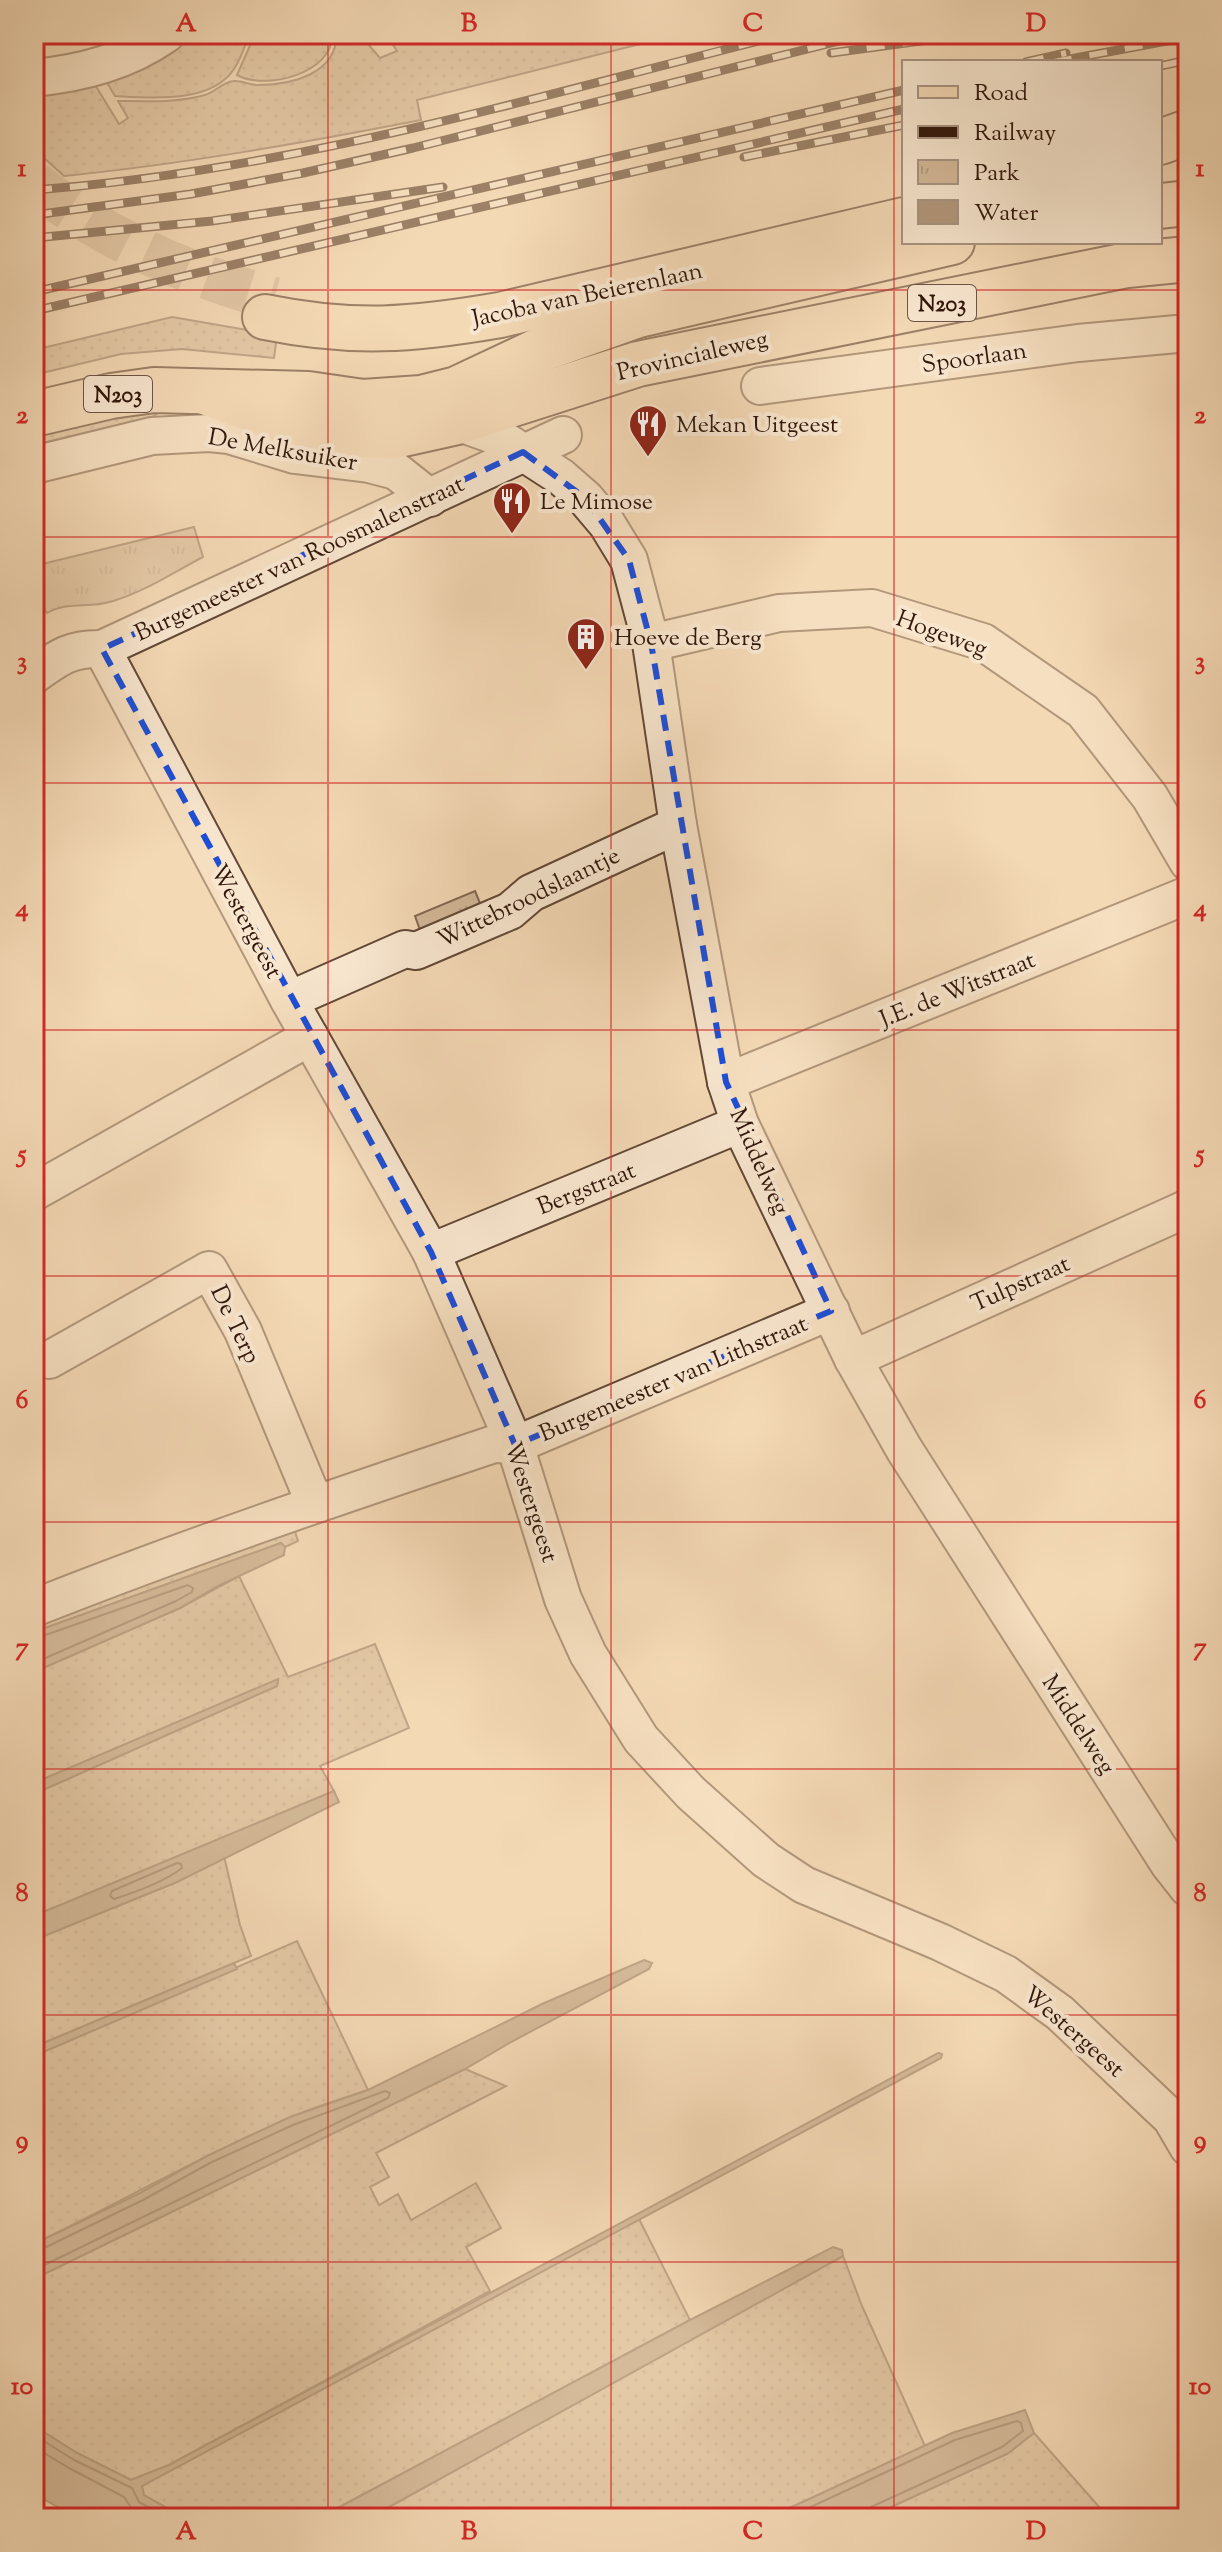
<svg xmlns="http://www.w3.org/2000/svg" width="1222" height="2552" font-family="'Sorts Mill Goudy',serif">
  <defs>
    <pattern id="grass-dots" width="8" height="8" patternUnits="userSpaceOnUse" patternTransform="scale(2)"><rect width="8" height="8" fill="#d3b898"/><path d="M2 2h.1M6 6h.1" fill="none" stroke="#b69d82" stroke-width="1.8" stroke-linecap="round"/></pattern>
    <pattern id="park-tufts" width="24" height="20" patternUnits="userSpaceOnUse" patternTransform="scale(2)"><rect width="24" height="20" fill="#d3b898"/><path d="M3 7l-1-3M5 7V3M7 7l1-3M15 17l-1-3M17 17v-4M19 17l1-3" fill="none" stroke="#b69d82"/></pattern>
  </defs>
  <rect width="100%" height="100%" fill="#f4d9b5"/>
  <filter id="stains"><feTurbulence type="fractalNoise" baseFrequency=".0025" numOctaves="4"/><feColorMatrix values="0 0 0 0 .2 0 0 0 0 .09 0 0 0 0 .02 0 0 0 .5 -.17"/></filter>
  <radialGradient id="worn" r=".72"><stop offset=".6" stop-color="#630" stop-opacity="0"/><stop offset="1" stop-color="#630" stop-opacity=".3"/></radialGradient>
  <g fill="url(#grass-dots)" stroke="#826852" stroke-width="2">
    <path d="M194,34H249C245,46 241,59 234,69C211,104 151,98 115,96L106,81L169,52Z"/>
    <path d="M255,34H332C334,73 266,91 237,75Z"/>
    <path d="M337,34H366L368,44L380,58L397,51L386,34H680L417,100L421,120C302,143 184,164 64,176L34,149V91L94,83L119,124L128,118L118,101C147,101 177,103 205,95C215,92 223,82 233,81C241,80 249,85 258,85C292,85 336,74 337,34Z"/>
    <path d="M172,317L277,335L274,358L182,349L121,354L34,375V350Z"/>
    <path d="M161,406L158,413L152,417L34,445V429Z"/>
    <path d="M291,1519L298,1541L285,1547L281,1543L34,1632V1615Z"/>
    <path d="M239,1576L288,1677L375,1644L409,1728L320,1766L334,1791L34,1916V1794L277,1686L278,1680L34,1783V1672L180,1608Z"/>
    <path d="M224,1856L240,1925L251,1956L34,2047V1940L177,1882Z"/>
    <path d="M297,1941L368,2090C341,2099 313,2107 287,2119C201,2156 119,2203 34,2244V2056Z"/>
    <path d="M465,2069L506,2086L376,2153L389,2177L370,2187L379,2205L398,2194L411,2220L476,2183L501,2228L466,2247L490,2291L169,2465L131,2480L77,2453L34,2426V2279Z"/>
    <path d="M639,2219L690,2320L319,2518H185L143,2495L141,2486L162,2475Z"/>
    <path d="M843,2256L862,2306L925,2446L768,2518H369Z"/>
    <path d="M1034,2433L1108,2517L867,2518L1007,2454Z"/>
  </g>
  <g fill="url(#park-tufts)" stroke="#826852" stroke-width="2">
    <path d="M194,527L203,557C174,572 144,592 113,601C90,609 68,601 47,613L34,593V566Z"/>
    <path d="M475,891L486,918L425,944L415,916Z"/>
  </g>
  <g fill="#b2977b" stroke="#7e644e" stroke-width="2">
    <path d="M281,1543L285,1547L284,1555L218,1586L180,1608L34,1672V1632Z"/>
    <path d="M278,1679L277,1686L34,1794V1783Z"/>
    <path d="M334,1791L339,1802L177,1882L34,1940V1916Z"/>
    <path d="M644,1960L652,1963L649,1969L511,2042L465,2069L34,2279V2244L140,2193L207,2156L290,2117L368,2090L542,2004Z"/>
    <path d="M234,1963L237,1969L34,2056V2047Z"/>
    <path d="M938,2053L942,2054L941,2058L142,2486L144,2495L185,2518H64L51,2511L58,2507L34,2494V2426L77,2453L131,2480L169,2465Z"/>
    <path d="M833,2247L842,2250L843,2256L369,2518H319L690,2320Z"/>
    <path d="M1025,2410L1034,2433L1007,2454L867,2518H768L952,2433Z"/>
  </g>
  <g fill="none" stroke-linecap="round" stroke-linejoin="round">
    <g stroke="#725743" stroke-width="2">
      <path d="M34,1639L188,1585L193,1588L192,1592L176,1601L34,1663"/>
      <path d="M177,1863L181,1864L182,1868C164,1882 136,1892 114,1899L110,1896L112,1891Z"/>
      <path d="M34,2250H40L143,2200L210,2163L293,2125L385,2091L390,2093L388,2098L34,2270"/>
      <path d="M34,2435L74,2460L132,2488L139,2502L168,2518"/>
      <path d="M34,2447L69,2468L124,2497L132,2509L148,2518"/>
      <path d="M787,2518L955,2440L1017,2421L1021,2423L1023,2431L1002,2447L871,2507L867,2512L866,2518"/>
    </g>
    <path stroke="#cdb293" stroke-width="44" stroke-dasharray="44 22" stroke-linecap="butt" d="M34,183C105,240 187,274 274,299"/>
    <g stroke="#624836" stroke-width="40">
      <g id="minor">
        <path d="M34,78C82,73 126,62 166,34"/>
        <path d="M760,386L1078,343L1188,333"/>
        <path d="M457,422L499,437L561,477L585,498L607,524L629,560L651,643L678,825L726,1082L740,1124L853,1359L904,1449L1169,1864L1188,1888"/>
        <path d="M34,465L152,436L209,433L229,435L295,455L369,464L396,471L430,498"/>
        <path d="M651,643L779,613L872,608L983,642L1083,711L1150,797L1188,862"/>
        <path d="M102,649L289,1000L431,1252L515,1445L563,1599L588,1654L641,1739L691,1793L766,1860L804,1885L940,1942L1006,1974L1060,2013L1171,2118L1188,2147"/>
        <path d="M34,675C59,657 71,648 102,649L563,435"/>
        <path d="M289,1000L405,949L416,951L510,911L531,893L678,825"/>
        <path d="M726,1082L1188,895"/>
        <path d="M34,1192L310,1037"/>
        <path d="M431,1252L740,1124"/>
        <path d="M853,1359L1188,1208"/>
        <path d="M49,1360L209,1270L243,1331L315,1504"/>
        <path d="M34,1608C185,1548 339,1496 494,1444L515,1445L831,1311"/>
      </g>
    </g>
    <g stroke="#31170b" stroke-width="48">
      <g id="major">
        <path d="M1160,142L1188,132"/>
        <path d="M1160,206L1188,203"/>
        <path d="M265,317C353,335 413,330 500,315L904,220"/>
        <path d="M205,392L296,425L337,435L394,436L457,422L638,364L1127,265L1188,259"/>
        <path d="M34,414L111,396L154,390L308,394L363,402L421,398L457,389L542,349L638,315L952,242"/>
      </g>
    </g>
    <use href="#minor" stroke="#f8e6cf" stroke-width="36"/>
    <use href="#major" stroke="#f4d9b5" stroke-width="44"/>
    <g stroke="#31170b" stroke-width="9">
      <g id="rail">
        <path d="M831,53L973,34"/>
        <path d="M1026,62L1066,53"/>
        <path d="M1054,62L1188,37"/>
        <path d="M1160,66L1188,60"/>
        <path d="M744,157L904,125"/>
        <path d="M34,190C290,171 538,96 786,34"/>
        <path d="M34,215L191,194L303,173L413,148L867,34"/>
        <path d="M34,238L212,221L443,187"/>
        <path d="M34,292L904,90"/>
        <path d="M34,311L904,109"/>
      </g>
    </g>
    <use href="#rail" stroke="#f8e6cf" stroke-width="6" stroke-dasharray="18" stroke-linecap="butt"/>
  </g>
  <path d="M0 0H1222V2552H0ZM523,452L585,498L629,560L651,643L726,1082L831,1311L515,1445L431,1252L102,649Z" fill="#f4d9b5" fill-opacity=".55" fill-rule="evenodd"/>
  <path fill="none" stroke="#1d4ed8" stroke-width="6" stroke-dasharray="16 10" stroke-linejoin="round" d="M523,452L585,498L629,560L651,643L726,1082L831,1311L515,1445L431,1252L102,649Z"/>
  <path fill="none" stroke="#d62828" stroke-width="2" stroke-opacity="0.55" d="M328,34V2518M611,34V2518M894,34V2518M34,290H1188M34,537H1188M34,783H1188M34,1030H1188M34,1276H1188M34,1522H1188M34,1769H1188M34,2015H1188M34,2262H1188"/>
  <defs>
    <g id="restaurant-pin" transform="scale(2)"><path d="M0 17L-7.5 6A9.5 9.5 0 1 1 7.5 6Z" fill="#8f2418" stroke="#f8e6cf"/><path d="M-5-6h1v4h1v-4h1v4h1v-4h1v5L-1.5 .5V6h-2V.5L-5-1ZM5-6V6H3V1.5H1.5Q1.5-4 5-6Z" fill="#fff"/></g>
    <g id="building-pin" transform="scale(2)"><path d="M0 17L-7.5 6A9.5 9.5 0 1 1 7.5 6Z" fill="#8f2418" stroke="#f8e6cf"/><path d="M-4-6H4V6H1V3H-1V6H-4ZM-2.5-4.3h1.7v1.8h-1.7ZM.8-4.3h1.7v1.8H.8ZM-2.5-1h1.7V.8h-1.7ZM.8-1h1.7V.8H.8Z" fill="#fff"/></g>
  </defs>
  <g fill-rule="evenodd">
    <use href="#restaurant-pin" x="648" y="424"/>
    <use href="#restaurant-pin" x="512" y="501"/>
    <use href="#building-pin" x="586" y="637"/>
  </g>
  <g text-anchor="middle" stroke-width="8" stroke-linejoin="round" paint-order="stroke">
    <g fill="#f8e6cf" stroke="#6d5546" stroke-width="2">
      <rect x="908" y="285" width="68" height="36" rx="6"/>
      <rect x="84" y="376" width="68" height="36" rx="6"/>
    </g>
    <g font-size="22" font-weight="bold" fill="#31170b">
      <text x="942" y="311">N203</text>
      <text x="118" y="402">N203</text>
    </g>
    <g font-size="24" fill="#31170b" stroke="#f8e6cf">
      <text transform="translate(587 294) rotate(-12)" y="8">Jacoba van Beierenlaan</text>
      <text transform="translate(692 355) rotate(-13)" y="8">Provincialeweg</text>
      <text transform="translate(974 357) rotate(-8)" y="8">Spoorlaan</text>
      <text transform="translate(283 449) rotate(10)" y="8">De Melksuiker</text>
      <text transform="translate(299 558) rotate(-25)" y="8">Burgemeester van Roosmalenstraat</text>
      <text transform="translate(942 633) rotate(20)" y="8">Hogeweg</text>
      <text transform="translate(528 897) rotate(-26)" y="8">Wittebroodslaantje</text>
      <text transform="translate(247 921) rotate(62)" y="8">Westergeest</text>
      <text transform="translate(957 989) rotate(-22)" y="8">J.E. de Witstraat</text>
      <text transform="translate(760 1161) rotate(66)" y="8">Middelweg</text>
      <text transform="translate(586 1188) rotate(-22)" y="8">Bergstraat</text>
      <text transform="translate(1020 1283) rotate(-24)" y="8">Tulpstraat</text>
      <text transform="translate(236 1324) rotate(64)" y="8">De Terp</text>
      <text transform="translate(673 1378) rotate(-23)" y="8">Burgemeester van Lithstraat</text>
      <text transform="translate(532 1502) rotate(72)" y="8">Westergeest</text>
      <text transform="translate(1079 1724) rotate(57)" y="8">Middelweg</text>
      <text transform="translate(1074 2031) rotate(41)" y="8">Westergeest</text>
    </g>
    <g font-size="24" fill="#31170b" stroke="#f8e6cf" text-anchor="start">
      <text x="676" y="432">Mekan Uitgeest</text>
      <text x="540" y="509">Le Mimose</text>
      <text x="614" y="645">Hoeve de Berg</text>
    </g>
  </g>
  <rect width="1222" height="2552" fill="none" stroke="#f4d9b5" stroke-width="88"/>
  <rect x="902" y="60" width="260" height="184" fill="#f8e6cf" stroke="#a89381" stroke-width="2"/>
  <rect x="918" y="86" width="40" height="12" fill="#f4d9b5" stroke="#a89381" stroke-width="2"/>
  <text x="974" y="100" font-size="24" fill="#31170b">Road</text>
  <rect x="918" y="126" width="40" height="12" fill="#31170b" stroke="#a89381" stroke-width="2"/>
  <text x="974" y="140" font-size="24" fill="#31170b">Railway</text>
  <rect x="918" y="160" width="40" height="24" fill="url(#park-tufts)" stroke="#a89381" stroke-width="2"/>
  <text x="974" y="180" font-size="24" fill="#31170b">Park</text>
  <rect x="918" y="200" width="40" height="24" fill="#b2977b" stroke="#a89381" stroke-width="2"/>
  <text x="974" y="220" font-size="24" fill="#31170b">Water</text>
  <rect x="44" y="44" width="1134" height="2464" fill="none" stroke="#d62828" stroke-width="3"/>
  <g font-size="26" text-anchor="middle" font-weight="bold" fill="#d62828">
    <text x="186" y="31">A</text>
    <text x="469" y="31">B</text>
    <text x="753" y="31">C</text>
    <text x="1036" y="31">D</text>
    <text x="22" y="176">1</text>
    <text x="1200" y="176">1</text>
    <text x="22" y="423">2</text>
    <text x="1200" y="423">2</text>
    <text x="22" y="669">3</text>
    <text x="1200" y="669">3</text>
    <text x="22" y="916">4</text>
    <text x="1200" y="916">4</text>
    <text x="22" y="1162">5</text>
    <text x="1200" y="1162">5</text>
    <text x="22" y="1408">6</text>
    <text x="1200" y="1408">6</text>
    <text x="22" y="1655">7</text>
    <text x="1200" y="1655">7</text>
    <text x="22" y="1901">8</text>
    <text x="1200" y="1901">8</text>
    <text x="22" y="2148">9</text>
    <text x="1200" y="2148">9</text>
    <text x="22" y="2394">10</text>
    <text x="1200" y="2394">10</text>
    <text x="186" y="2539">A</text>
    <text x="469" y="2539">B</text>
    <text x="753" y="2539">C</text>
    <text x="1036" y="2539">D</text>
  </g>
  <rect width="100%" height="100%" filter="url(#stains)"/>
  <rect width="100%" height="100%" fill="url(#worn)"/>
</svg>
